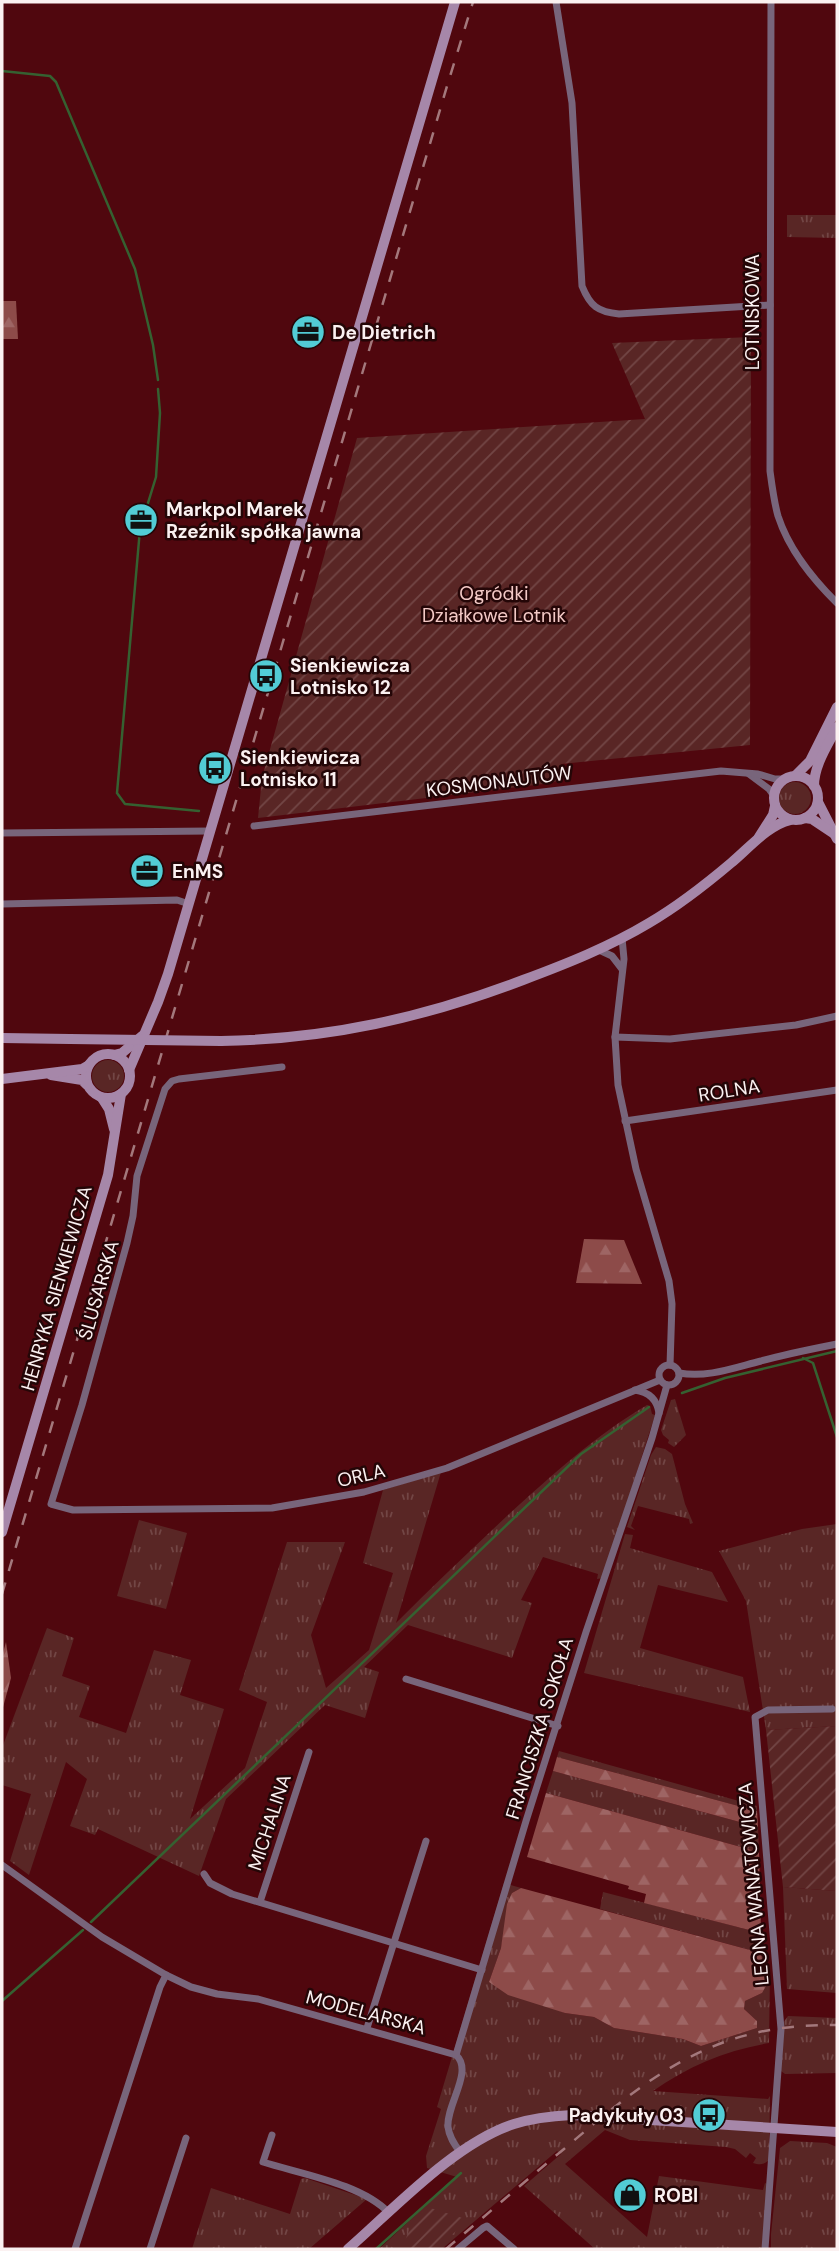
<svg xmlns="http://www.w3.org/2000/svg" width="839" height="2251" font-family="'DM Sans',sans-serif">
  <defs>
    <pattern id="grass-tufts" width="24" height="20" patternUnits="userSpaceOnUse" patternTransform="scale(1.75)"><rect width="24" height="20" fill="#592625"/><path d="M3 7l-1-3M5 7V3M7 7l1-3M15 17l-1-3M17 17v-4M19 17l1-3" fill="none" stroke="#724645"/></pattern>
    <pattern id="forest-firs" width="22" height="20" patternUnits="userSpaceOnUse" patternTransform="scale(1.75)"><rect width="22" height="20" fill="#8d4b49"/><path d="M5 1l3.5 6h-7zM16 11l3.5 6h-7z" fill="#9e6564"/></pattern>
    <pattern id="garden-furrows" width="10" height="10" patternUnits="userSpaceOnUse" patternTransform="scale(1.75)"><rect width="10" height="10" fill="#592625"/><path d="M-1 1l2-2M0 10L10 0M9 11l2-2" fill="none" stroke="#724645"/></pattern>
  </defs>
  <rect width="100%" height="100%" fill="#50070e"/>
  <g fill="url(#grass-tufts)">
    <path d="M787,215H837V238L787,237Z"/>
    <circle cx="795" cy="798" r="16"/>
    <circle cx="108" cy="1076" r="16"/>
    <path d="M675,1399L686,1435L674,1447L668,1443L669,1440L663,1435L661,1430L671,1400Z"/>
    <path d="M647,1405L650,1406L652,1414L655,1415L603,1578L597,1579L598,1574L543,1557L521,1600L532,1603L512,1658L408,1625L364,1667L379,1672L365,1718L325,1705L226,1799L199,1876L98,1829L95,1835L70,1826L87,1779L66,1762L29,1875L10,1861L31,1794L2,1785V1748L47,1628L74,1638L62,1676L90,1686L79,1717L126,1733L154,1650L191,1660L180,1695L224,1709L190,1819L245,1768L267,1702L239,1690L287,1542H345L311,1635L326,1688L369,1650L393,1573L363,1563L383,1490L441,1472L396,1623C433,1586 470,1551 508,1515C552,1475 596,1435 647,1405Z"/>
    <path d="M656,1447L665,1449L672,1454L685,1504L693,1523L690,1524L689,1519L638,1506L631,1526L635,1530L627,1527L651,1455Z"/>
    <path d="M139,1520L187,1533L166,1609L117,1596Z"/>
    <path d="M837,1524V1726L766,1730L746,1601L719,1551L802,1529Z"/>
    <path d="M625,1534L633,1535L630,1548L712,1572L728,1602L658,1585L640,1648L743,1677L750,1712L584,1673Z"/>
    <path d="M559,1751L757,1806V1811L557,1757Z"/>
    <path d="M553,1771L758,1827L759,1852L546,1793Z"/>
    <path d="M504,1883L521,1888L512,1893L501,1948L489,1982L565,2013L594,2017L614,2028L683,2039L701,2046L757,2028V2021L744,2009L745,2001L762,1993L761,1953L600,1909L603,1892L761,1933V1953L770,1972L769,2043C727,2050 688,2066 653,2091L768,2099L770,2096L769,2160C763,2165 760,2165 753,2163L756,2158L750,2153L746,2158L735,2149L726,2147L630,2140L605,2130L565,2164L647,2237L659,2176L763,2190L765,2183L767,2184L762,2249H595L524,2186L561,2154L557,2151L442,2249H379L457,2177L427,2168L426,2156L441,2109L437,2107Z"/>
    <path d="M783,1887L837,1891V1993L787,1989Z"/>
    <path d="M788,2016L837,2018V2073L785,2074L781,2071L783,2023Z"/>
    <path d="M790,2141L827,2143L837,2147V2249H771V2234L780,2148Z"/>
    <path d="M305,2178L367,2199L309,2249H192L211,2188L290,2214L301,2179Z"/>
  </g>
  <g fill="url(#forest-firs)">
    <path d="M2,301H16L18,339H2Z"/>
    <path d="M584,1239L624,1240L642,1284L576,1283Z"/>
    <path d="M6,1642L11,1678L2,1711V1657Z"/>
    <path d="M557,1757L757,1811L758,1827L553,1771Z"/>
    <path d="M546,1793L759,1852L761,1933L644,1903L646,1894L628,1889L629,1886L527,1857Z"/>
    <path d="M521,1888L761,1953L766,1986L762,1993L745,2001L744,2009L757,2021V2028L701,2046L683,2039L614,2028L594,2017L565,2013L508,1995L489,1982L501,1948L507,1904L512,1893Z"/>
  </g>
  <g fill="url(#garden-furrows)">
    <path d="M751,337L750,745L561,764L560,780L551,783L258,818L262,778L357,438L645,419L612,343Z"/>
    <path d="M837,1726V1891L783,1887L766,1730Z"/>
    <path d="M427,2207L469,2220L435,2249H402L411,2225Z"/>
  </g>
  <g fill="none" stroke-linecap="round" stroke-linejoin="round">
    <g stroke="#356131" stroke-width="2.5">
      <path d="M2,71L50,76L56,82L135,269L153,345L158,380"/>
      <path d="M158,389L160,413L156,477L140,529L117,793L125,804L199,811"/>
      <path d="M803,1358L813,1363L837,1437"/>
      <path d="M682,1393L725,1378L837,1351"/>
      <path d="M91,1922L581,1454L649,1407"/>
      <path d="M2,2001L83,1930"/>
      <path d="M376,2249L461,2173"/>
    </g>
    <g stroke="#78657b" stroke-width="7">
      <path d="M556,2L572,103L582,286C590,306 598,312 619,314L770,305"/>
      <path d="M771,2L770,471C772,486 774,502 778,516C789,550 812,578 837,603"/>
      <path d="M749,774L769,789L774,796"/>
      <path d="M254,826L721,771L758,774L775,779H785"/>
      <path d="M2,833L210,831"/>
      <path d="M2,904L177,900L189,904"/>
      <path d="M622,938L624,959L615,1037L618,1085L636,1169L669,1281L672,1304L670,1365"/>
      <path d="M599,950L612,956L622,969"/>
      <path d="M615,1037L670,1039L796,1025L837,1016"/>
      <path d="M282,1067L179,1079L172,1081L165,1089L137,1176L133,1216L127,1243L82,1405L51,1504L73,1510L272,1508L364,1492L447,1468L660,1380"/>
      <path d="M625,1121L837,1090"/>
      <circle cx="669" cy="1375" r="10"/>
      <path d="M679,1373C707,1378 733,1368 761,1361C786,1354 812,1349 837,1344"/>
      <path d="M635,1390C649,1392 657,1399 659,1413"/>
      <path d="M406,1679L558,1726"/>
      <path d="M2,1865L102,1937L166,1975L191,1987L217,1994L258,1999L456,2055C474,2071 446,2105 448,2127C449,2137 455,2145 460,2152"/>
      <path d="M204,1874L210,1883L232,1894L482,1970"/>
      <path d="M260,1902L309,1752"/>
      <path d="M367,2028L426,1841"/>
      <path d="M456,2055L526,1821L586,1632L652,1438L667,1385"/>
      <path d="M272,2135L263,2162C301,2174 362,2184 389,2213"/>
      <path d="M75,2249L160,1987L166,1975"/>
      <path d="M150,2249L186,2138"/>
      <path d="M458,2249L483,2228L487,2226L514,2249"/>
      <path d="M765,2249L781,2029L755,1717L768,1710L832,1709"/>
    </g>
    <g stroke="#a687a9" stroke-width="10">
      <path d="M795,776L810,761L837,707"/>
      <circle cx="796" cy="798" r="22"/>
      <path d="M814,786C814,765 828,745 837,727"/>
      <path d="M818,802L837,839"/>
      <path d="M805,818L812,819L833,833"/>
      <path d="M759,837L773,815L775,806"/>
      <path d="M2,1038L70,1039"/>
      <path d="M221,1041C329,1039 423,1018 523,980C566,964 609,947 649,923C678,906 705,885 731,863C748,849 768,825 790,820"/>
      <circle cx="108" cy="1076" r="22"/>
      <path d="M114,1055L122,1053L142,1036"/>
      <path d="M129,1070L158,1002L168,974L455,2"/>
      <path d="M51,1075L82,1080L87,1085"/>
      <path d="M2,1079L82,1069L89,1065"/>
      <path d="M102,1098L109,1109L114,1129"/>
      <path d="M2,1532L108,1175L121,1094"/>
      <path d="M348,2249C395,2208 455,2143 514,2124C533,2118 553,2116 572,2115L837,2132"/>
    </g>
    <g stroke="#a3787c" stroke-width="2.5" stroke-dasharray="12 12" stroke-linecap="butt">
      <path d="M2,1594L447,86L473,2"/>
      <path d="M446,2249C485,2216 524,2182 564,2149C652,2074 715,2023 837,2025"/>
    </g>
    <path stroke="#a687a9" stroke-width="10" d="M70,1039L221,1041"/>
  </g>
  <defs>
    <g id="office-disc" transform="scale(1.75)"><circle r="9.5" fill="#52ccd5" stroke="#240607"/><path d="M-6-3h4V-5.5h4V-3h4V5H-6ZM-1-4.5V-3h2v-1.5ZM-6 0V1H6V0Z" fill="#111"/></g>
    <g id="bus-disc" transform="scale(1.75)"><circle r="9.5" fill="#52ccd5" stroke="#240607"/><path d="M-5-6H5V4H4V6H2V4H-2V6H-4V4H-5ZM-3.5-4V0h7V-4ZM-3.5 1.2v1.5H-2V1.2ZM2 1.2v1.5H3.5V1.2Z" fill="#111"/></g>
    <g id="shop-disc" transform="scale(1.75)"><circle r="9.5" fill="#52ccd5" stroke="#240607"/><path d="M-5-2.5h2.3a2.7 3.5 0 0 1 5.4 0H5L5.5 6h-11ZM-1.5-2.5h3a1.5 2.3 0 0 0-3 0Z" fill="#111"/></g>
  </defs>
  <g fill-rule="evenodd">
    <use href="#office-disc" x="308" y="332"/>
    <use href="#office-disc" x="141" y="520"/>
    <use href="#bus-disc" x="266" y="676"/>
    <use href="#bus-disc" x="215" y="768"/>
    <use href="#office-disc" x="147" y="871"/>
    <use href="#bus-disc" x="709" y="2115"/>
    <use href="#shop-disc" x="630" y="2195"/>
  </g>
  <g text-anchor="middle" stroke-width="5" stroke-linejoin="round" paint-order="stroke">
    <g font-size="19" fill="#fbf1f1" stroke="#240607">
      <text transform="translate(752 312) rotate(-90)" y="7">LOTNISKOWA</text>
      <text transform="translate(499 781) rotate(-7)" y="7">KOSMONAUTÓW</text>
      <text transform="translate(729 1090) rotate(-9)" y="7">ROLNA</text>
      <text transform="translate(56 1288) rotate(-74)" y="7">HENRYKA SIENKIEWICZA</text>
      <text transform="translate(98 1290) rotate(-74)" y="7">ŚLUSARSKA</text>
      <text transform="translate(361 1475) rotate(-13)" y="7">ORLA</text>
      <text transform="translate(539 1728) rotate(-73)" y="7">FRANCISZKA SOKOŁA</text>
      <text transform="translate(269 1822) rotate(-72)" y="7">MICHALINA</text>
      <text transform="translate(753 1884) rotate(-95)" y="7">LEONA WANATOWICZA</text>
      <text transform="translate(366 2012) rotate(15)" y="7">MODELARSKA</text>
    </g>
    <g font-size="19" font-weight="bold" fill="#fbf1f1" stroke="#240607" text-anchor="start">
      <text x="332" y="339">De Dietrich</text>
      <text x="166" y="516">Markpol Marek<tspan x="166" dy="22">Rzeźnik spółka jawna</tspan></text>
      <text x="290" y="672">Sienkiewicza<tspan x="290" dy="22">Lotnisko 12</tspan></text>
      <text x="240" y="764">Sienkiewicza<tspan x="240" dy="22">Lotnisko 11</tspan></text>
      <text x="172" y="878">EnMS</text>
      <text x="684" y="2122" text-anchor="end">Padykuły 03</text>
      <text x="654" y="2202">ROBI</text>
    </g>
    <g font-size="19" fill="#f3c9c6" stroke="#240607">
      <text x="494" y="600">Ogródki<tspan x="494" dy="22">Działkowe Lotnik</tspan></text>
    </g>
  </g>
  <rect width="839" height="2251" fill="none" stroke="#fbf1f1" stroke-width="7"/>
</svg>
